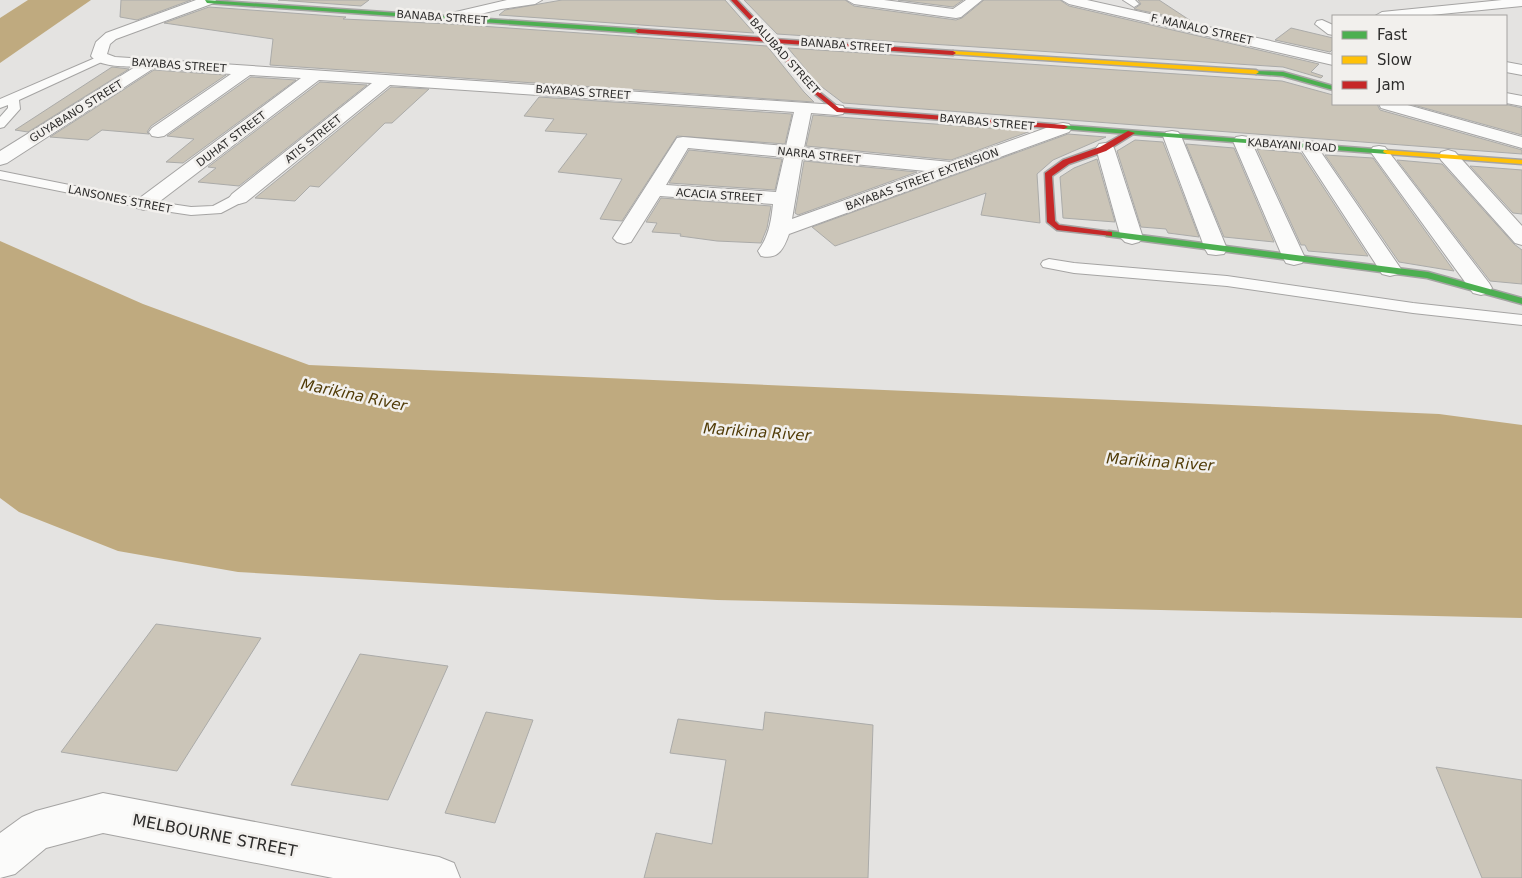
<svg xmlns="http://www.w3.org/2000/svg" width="1522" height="878" font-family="'DejaVu Sans',sans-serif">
  <rect width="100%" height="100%" fill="#e4e3e1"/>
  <g fill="#bfaa7f">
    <path d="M28,0H91L0,63V18Z"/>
    <path d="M0,241L143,304L309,365L1439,414L1522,425V618L717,600L238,572L118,551L19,512L0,498Z"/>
  </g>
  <g fill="#cbc5b8" stroke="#ababa9">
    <path d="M121,0H191L137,20L120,17Z"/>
    <path d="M278,0H369L361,6Z"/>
    <path d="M562,0H725L754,33L499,15L505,10Z"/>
    <path d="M744,0H845L854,6L956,20L962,18L984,0H1060L1069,6L1319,64L1311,72L1323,76L1321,78L1283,67L777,34Z"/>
    <path d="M898,0H963L953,7Z"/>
    <path d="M1138,0H1159L1191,21L1134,9L1141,4Z"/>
    <path d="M209,7L346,17L343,19L451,24L767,46L804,92L814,102L270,65L273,39L164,23Z"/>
    <path d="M1291,28L1333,38V49L1330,52L1275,40Z"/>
    <path d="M788,48L1282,81L1333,95V104H1377L1380,110L1522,150V154L843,103L818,84Z"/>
    <path d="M112,67L129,69L28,132L15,130Z"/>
    <path d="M154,70L226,75L151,126L147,132L149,134L102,130L88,140L50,137Z"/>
    <path d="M251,77L296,80L183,163L166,162L194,139L167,136Z"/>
    <path d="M320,82L367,85L239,186L198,182L216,168L208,167Z"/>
    <path d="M391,87L429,89L392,123H385L319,187L310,186L295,201L255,198Z"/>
    <path d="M539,97L792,114L785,144L677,136L622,221L600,219L622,179L558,172L587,134L545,131L554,119L524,116Z"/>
    <path d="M1410,104H1504L1522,108V135Z"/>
    <path d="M813,115L839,117L1031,131L951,160L806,146Z"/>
    <path d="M1068,134L1106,137L1053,160L1037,174L1040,223L981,215L986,193L835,246L812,227Z"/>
    <path d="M1135,140L1163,142L1199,237L1168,233L1166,229L1141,227L1117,151Z"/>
    <path d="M1186,144L1234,148L1274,242L1224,237Z"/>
    <path d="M1257,149L1301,153L1368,256L1308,251L1305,245H1301Z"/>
    <path d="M689,150L782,159L775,190L669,183Z"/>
    <path d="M1325,155L1373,158L1454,271L1399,262Z"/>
    <path d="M1097,159L1115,222L1063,218L1060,177L1074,168Z"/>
    <path d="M1397,160L1442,164L1514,244L1522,250V284L1490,281Z"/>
    <path d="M804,161L917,172L798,215L795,213Z"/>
    <path d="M1470,166L1522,170V214L1513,213Z"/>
    <path d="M661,198L771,206L767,228L761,243L717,241L680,236L681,234L652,232L657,223L646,222Z"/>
    <path d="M156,624L261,638L177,771L61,752Z"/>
    <path d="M360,654L448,666L388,800L291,785Z"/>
    <path d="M486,712L533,720L495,823L445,813Z"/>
    <path d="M765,712L873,725L868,878H644L656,833L712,844L726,760L670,753L678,719L763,730Z"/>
    <path d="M1436,767L1522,780V878H1482Z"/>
  </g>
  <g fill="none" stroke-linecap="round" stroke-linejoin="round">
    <g stroke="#a5a4a3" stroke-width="2">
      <g id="lane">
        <path d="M1123,0H1135L1139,4L1134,7Z"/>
        <path d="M102,55L108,58L106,60L19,100L20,109L4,127L0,128V117L8,108V105L0,108V99Z"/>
        <path d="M0,171L144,200L191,207L213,206L234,195H244L246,198L244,201L221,213L191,215L144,208L0,179Z"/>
        <path d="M1049,259L1074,263L1227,276L1413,303L1522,315V325L1413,313L1227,286L1074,273L1043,267L1041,264L1043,261Z"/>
      </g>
    </g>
    <g stroke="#a5a4a3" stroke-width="2">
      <g id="street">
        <path d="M196,0H216L214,3L116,39L110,44L107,54L115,57L837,105L843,106L845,110L843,114L837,115L811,113L804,148L951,162L1057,124L1063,123L1069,124L1072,128L1069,132L789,234C784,248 779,260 761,256L758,251C769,236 771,222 773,204L660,196L631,242L624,244L617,242L613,238L677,138L683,137L786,146L794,112L390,85L246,202L239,204L232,202L229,198L232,194L372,83L319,80L151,208L144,210L137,208L134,204L137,200L301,78L250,75L164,136L158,137L152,136L149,132L152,128L231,74L154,68L7,163L0,165V151L135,67C122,66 100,67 91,56L96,42L106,33ZM688,148L784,157L776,192L666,185ZM802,159L926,171L792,219Z"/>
        <path d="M507,0H542L535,4L501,9L452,21L445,17L447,14Z"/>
        <path d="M847,0H884L953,9L966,0H982L961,17L956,18L854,4Z"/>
        <path d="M1062,0H1087L1333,55V65L1069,4Z"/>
        <path d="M1502,0H1522V6L1421,16H1375L1382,12Z"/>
        <path d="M1322,20L1333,25V35L1328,34L1315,24L1317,21Z"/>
        <path d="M1506,62L1522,65V75L1506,72Z"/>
        <path d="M1506,93L1522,96V106L1506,103Z"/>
        <path d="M1379,104H1404L1522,137V148L1381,108Z"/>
        <path d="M1172,131L1178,132L1181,136L1227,249L1224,254L1216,255L1208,254L1205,249L1163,136L1166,132Z"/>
        <path d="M1242,136L1248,137L1251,141L1305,258L1302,263L1294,265L1286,263L1283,258L1233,141L1236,137Z"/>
        <path d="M1308,141L1314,142L1401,269L1398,274L1390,276L1382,274L1379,269L1299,146L1302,142Z"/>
        <path d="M1105,143L1111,144L1114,148L1143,238L1139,242L1132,244L1125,242L1121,238L1096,148L1099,144Z"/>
        <path d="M1379,146L1385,147L1489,283L1492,288L1489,293L1481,295L1473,293L1370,151L1373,147Z"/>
        <path d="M1448,150L1455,152L1522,226V245L1515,243L1441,160L1439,156L1441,152Z"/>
        <path d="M103,793L439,857L454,863L460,878H333L103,833L46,848L15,874L0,878V833L22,817L36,811Z"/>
      </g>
    </g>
    <g stroke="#a5a4a3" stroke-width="3">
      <g id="fast">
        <path d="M205,0L638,29L641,31L638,33L207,3Z"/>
        <path d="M1254,71L1283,72L1333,86V90L1283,76L1256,74L1254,73Z"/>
        <path d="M1061,125L1387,150L1391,152L1387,154L1064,129L1060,127Z"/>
        <path d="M1109,231L1428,272L1522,298V304L1427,278L1106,236V232Z"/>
      </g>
    </g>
    <g stroke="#a5a4a3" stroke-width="3">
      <g id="slow">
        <path d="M953,51L1256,70L1259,72L1256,74L951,54V52Z"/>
        <path d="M1384,150L1522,160V164L1387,154L1383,152Z"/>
      </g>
    </g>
    <g stroke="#a5a4a3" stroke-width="3">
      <g id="jam">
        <path d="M731,0H737L774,39L953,51L956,53L953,55L777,43L813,87L839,108L1064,125L1068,127L1064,129L837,112L809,89L770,42L638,33L635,31L638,29L767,38Z"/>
        <path d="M1128,131L1135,133L1106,151L1069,164L1052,176L1055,221L1059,225L1112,232V236L1057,230L1047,222L1045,173L1063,160L1100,147Z"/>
      </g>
    </g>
    <use href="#lane" fill="#fbfbfa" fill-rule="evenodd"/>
    <use href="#street" fill="#fbfbfa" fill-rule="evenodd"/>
    <use href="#fast" fill="#4caf50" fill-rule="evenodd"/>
    <use href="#slow" fill="#ffc107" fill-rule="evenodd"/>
    <use href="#jam" fill="#c62828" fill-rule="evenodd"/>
  </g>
  <g text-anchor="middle" stroke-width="5" stroke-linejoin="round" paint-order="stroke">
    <g font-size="11" fill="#2e2d2c" stroke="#f2f0ed">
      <text transform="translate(442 17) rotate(4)" y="4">BANABA STREET</text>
      <text transform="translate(1202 29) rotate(13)" y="4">F. MANALO STREET</text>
      <text transform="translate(846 45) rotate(4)" y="4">BANABA STREET</text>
      <text transform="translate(785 56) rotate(48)" y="4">BALUBAD STREET</text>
      <text transform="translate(179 65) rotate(4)" y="4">BAYABAS STREET</text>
      <text transform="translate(583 92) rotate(4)" y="4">BAYABAS STREET</text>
      <text transform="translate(76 111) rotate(-32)" y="4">GUYABANO STREET</text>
      <text transform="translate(987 122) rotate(5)" y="4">BAYABAS STREET</text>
      <text transform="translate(231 139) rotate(-37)" y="4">DUHAT STREET</text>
      <text transform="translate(313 139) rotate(-39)" y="4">ATIS STREET</text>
      <text transform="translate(1292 145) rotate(4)" y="4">KABAYANI ROAD</text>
      <text transform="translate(819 155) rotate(6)" y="4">NARRA STREET</text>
      <text transform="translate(922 179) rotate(-20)" y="4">BAYABAS STREET EXTENSION</text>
      <text transform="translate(719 195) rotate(4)" y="4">ACACIA STREET</text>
      <text transform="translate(120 199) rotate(11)" y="4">LANSONES STREET</text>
    </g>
    <g font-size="15" font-style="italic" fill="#513c08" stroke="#f2f0ed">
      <text transform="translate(354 395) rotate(12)" y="5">Marikina River</text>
      <text transform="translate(757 432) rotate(4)" y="5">Marikina River</text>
      <text transform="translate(1160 462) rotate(4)" y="5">Marikina River</text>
    </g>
    <g font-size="16" fill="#2e2d2c" stroke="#f2f0ed">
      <text transform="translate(215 835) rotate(11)" y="6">MELBOURNE STREET</text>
    </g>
  </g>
  <rect x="1332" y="15" width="175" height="90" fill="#f2f0ed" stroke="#a4a2a0"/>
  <rect x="1342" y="31" width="25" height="8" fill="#4caf50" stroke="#a4a2a0"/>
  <text x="1377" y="40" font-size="15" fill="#2e2d2c">Fast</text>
  <rect x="1342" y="56" width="25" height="8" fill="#ffc107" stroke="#a4a2a0"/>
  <text x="1377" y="65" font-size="15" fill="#2e2d2c">Slow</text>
  <rect x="1342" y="81" width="25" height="8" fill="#c62828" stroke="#a4a2a0"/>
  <text x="1377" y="90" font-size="15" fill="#2e2d2c">Jam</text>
</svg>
